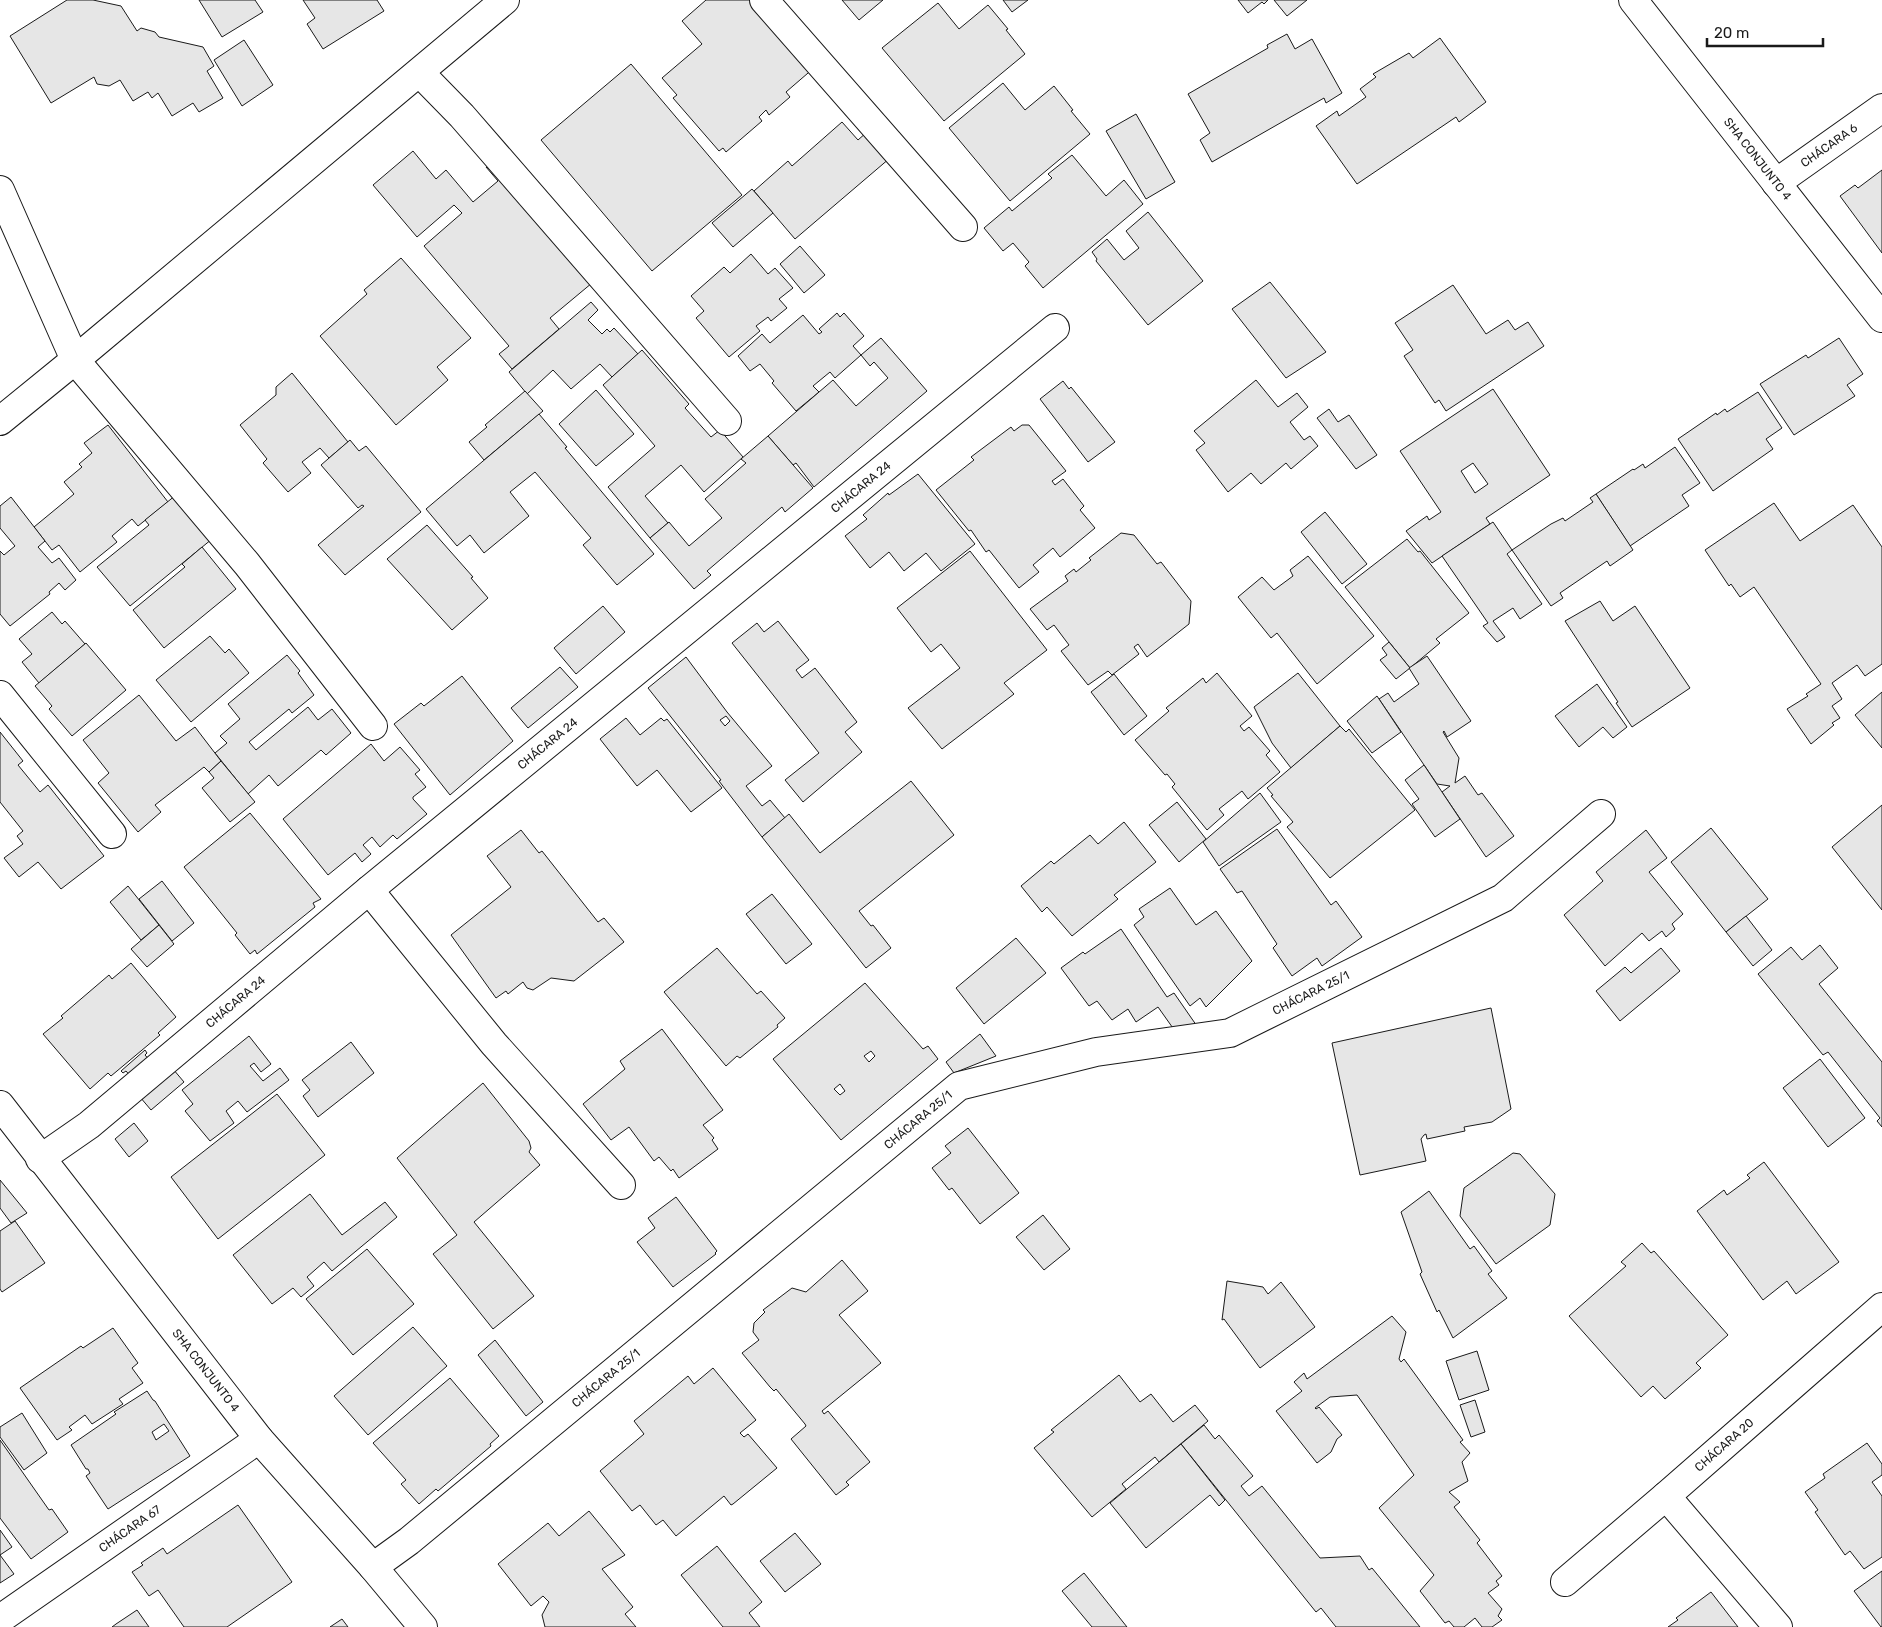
<svg xmlns="http://www.w3.org/2000/svg" width="1882" height="1627" font-family="Rubik,sans-serif">
  <rect width="100%" height="100%" fill="#fff"/>
  <g fill="#e6e6e6" stroke="#1a1a1a" fill-rule="evenodd">
    <path d="M67,0H93L121,6L137,31L141,28L155,32L159,37L203,47L214,66L207,71L223,98L199,112L193,103L172,116L158,93L152,98L148,92L133,101L120,80L109,86L97,84L94,77L51,103L10,36Z"/>
    <path d="M199,0H255L263,12L222,37Z"/>
    <path d="M303,0H377L384,11L323,49L307,24L315,18Z"/>
    <path d="M706,0H755L815,67L786,92L790,97L769,115L766,110L759,117L762,121L726,152L723,148L719,151L673,98L677,95L662,78L702,44L682,21Z"/>
    <path d="M842,0H883L859,20Z"/>
    <path d="M1003,0H1028L1012,12Z"/>
    <path d="M1238,0H1268L1264,4L1262,2L1248,13Z"/>
    <path d="M1274,0H1307L1287,16Z"/>
    <path d="M938,3L959,29L988,5L1008,29L1006,30L1025,54L944,121L882,48Z"/>
    <path d="M1287,34L1295,49L1312,39L1342,93L1326,103L1324,98L1212,162L1200,140L1210,133L1188,94L1268,48L1267,45Z"/>
    <path d="M1440,38L1486,102L1459,122L1456,117L1357,184L1316,126L1337,111L1339,116L1366,97L1360,89L1376,77L1373,74L1409,53L1413,58Z"/>
    <path d="M244,40L273,85L242,106L214,60Z"/>
    <path d="M631,64L742,195L652,271L541,140Z"/>
    <path d="M1003,83L1025,110L1054,86L1073,110L1071,111L1090,134L1010,201L949,128Z"/>
    <path d="M1136,114L1175,182L1146,199L1106,131Z"/>
    <path d="M842,122L858,140L867,132L890,158L795,239L754,191L788,161L792,166Z"/>
    <path d="M413,151L436,179L446,170L473,202L498,181L486,167L499,169L592,283L550,318L559,329L512,369L499,354L509,346L424,246L462,213L454,205L417,237L373,185Z"/>
    <path d="M1072,155L1106,196L1124,180L1143,204L1043,288L1025,266L1029,262L1013,243L1003,251L984,228L1009,207L1012,211L1052,178L1048,174Z"/>
    <path d="M1882,170V253L1840,196L1855,185L1858,188Z"/>
    <path d="M752,189L773,213L733,247L712,223Z"/>
    <path d="M1148,212L1203,281L1148,325L1096,261L1097,259L1092,252L1107,239L1124,260L1139,248L1126,231Z"/>
    <path d="M800,246L825,275L804,293L780,264Z"/>
    <path d="M751,254L768,274L775,268L793,288L779,299L787,308L771,321L768,317L756,326L760,331L729,357L696,318L704,311L691,296L724,267L730,273Z"/>
    <path d="M401,258L471,338L437,367L448,380L396,425L320,336L367,294L364,290Z"/>
    <path d="M1270,282L1326,352L1286,378L1232,309Z"/>
    <path d="M1453,285L1486,334L1508,320L1515,330L1528,322L1544,346L1446,411L1439,400L1435,403L1404,356L1413,350L1395,323Z"/>
    <path d="M591,302L598,310L588,320L602,334L607,329L610,332L614,328L638,354L612,377L600,364L571,389L553,370L527,394L509,372Z"/>
    <path d="M837,313L840,317L844,313L864,336L853,346L861,355L835,378L830,372L813,386L819,392L796,411L772,383L774,381L760,364L750,371L738,356L762,334L770,343L803,315L819,334L822,332L819,329Z"/>
    <path d="M881,338L927,391L814,487L796,463L793,465L768,436L833,380L856,406L888,378L874,362L870,366L861,355Z"/>
    <path d="M1839,338L1863,374L1847,385L1855,396L1794,435L1760,384L1806,355L1808,358Z"/>
    <path d="M642,350L689,404L685,408L711,437L720,430L743,457L704,492L681,465L645,496L668,523L650,538L608,487L655,446L603,385Z"/>
    <path d="M292,373L348,442L329,458L320,448L302,462L311,473L288,492L263,463L267,459L240,425L276,395V387Z"/>
    <path d="M1256,380L1278,407L1297,393L1308,407L1290,422L1304,440L1310,436L1318,446L1291,469L1286,463L1261,484L1251,473L1228,492L1196,450L1205,443L1194,431Z"/>
    <path d="M1063,381L1069,389L1071,387L1115,442L1088,462L1040,399Z"/>
    <path d="M1493,389L1550,475L1486,518L1490,524L1432,563L1406,531L1427,516L1429,520L1441,512L1400,451ZM1473,463L1488,484L1475,493L1461,471Z"/>
    <path d="M596,390L634,434L596,466L559,424Z"/>
    <path d="M525,391L543,411L484,460L469,442L487,427L485,425Z"/>
    <path d="M1758,392L1782,428L1766,439L1773,449L1713,491L1678,439L1716,413L1717,415L1725,409L1727,412Z"/>
    <path d="M1329,409L1338,422L1349,415L1377,455L1356,469L1317,418Z"/>
    <path d="M539,414L567,447L565,448L654,554L617,585L583,545L591,538L535,472L510,492L529,516L484,553L470,535L457,546L426,509Z"/>
    <path d="M108,425L168,502L138,526L132,519L112,536L117,542L80,572L59,545L52,550L34,527L74,494L64,482L82,467L79,464L92,453L84,443Z"/>
    <path d="M1022,425H1029L1066,471L1052,481L1055,485L1063,479L1084,506L1080,510L1095,528L1060,557L1053,548L1033,565L1039,572L1019,588L989,550L986,552L971,530L969,531L936,490L974,460L971,457L1011,427L1014,431Z"/>
    <path d="M768,436L813,488L785,512L782,507L707,571L711,575L694,589L650,538L669,522L689,546L722,518L705,499L746,463L741,459Z"/>
    <path d="M350,440L359,451L366,446L421,512L345,575L318,545L364,506L362,505L358,508L321,465Z"/>
    <path d="M1675,447L1700,483L1682,495L1689,506L1630,546L1596,494L1633,469L1634,470L1643,464L1645,468Z"/>
    <path d="M918,474L975,544L941,571L926,553L904,571L889,552L870,568L845,536L867,519L863,515L888,493L889,495Z"/>
    <path d="M1596,494L1633,550L1610,566L1607,561L1560,593L1563,598L1551,606L1512,550L1551,524L1563,518L1565,521L1593,502L1590,498Z"/>
    <path d="M176,495L212,539L130,606L97,567L149,525L145,520Z"/>
    <path d="M11,497L45,541L38,547L52,563L59,558L76,580L65,590L59,583L49,592L50,594L10,626L0,614V551L4,555L15,546L0,528V506Z"/>
    <path d="M1774,503L1800,541L1853,505L1882,547V664L1865,676L1857,665L1832,683L1842,699L1832,706L1840,718L1832,723L1834,725L1811,744L1787,709L1808,696L1806,694L1821,684L1754,587L1740,597L1731,584L1729,586L1705,550Z"/>
    <path d="M1325,512L1367,564L1342,584L1301,532Z"/>
    <path d="M1493,522L1512,550L1507,554L1542,604L1520,619L1513,608L1493,621L1505,637L1497,642L1483,626L1488,623L1442,556Z"/>
    <path d="M427,525L473,577L471,578L488,598L452,630L387,559Z"/>
    <path d="M1121,533L1134,535L1157,564L1161,562L1191,601L1189,624L1147,657L1138,644L1134,647L1139,654L1112,675L1108,671L1088,685L1061,651L1069,645L1054,625L1047,630L1030,609L1068,581L1065,576L1074,569L1076,572L1091,560L1089,558Z"/>
    <path d="M1407,539L1418,552L1420,551L1469,613L1436,639L1440,643L1410,668L1345,587Z"/>
    <path d="M202,547L236,589L164,648L133,610L185,567L182,564Z"/>
    <path d="M970,551L1047,650L1004,683L1014,694L942,749L908,708L960,668L941,644L931,652L897,608Z"/>
    <path d="M1308,556L1374,636L1317,684L1277,633L1271,638L1238,597L1262,577L1274,590L1293,576L1290,570Z"/>
    <path d="M1600,601L1613,621L1635,606L1690,688L1632,727L1616,703L1618,702L1565,621Z"/>
    <path d="M603,606L625,632L576,674L554,648Z"/>
    <path d="M52,612L62,624L65,621L85,644L39,683L22,662L32,654L19,639Z"/>
    <path d="M778,621L809,660L796,670L802,678L815,668L857,722L845,732L862,752L803,802L785,780L819,753L732,643L757,623L764,632Z"/>
    <path d="M210,636L225,653L229,649L249,673L191,722L156,680Z"/>
    <path d="M1389,642L1410,668L1396,679L1380,660L1387,655L1382,648Z"/>
    <path d="M86,643L126,690L72,736L49,709L52,706L35,686Z"/>
    <path d="M287,655L300,671L298,673L314,695L292,713L289,709L249,742L256,750L308,707L318,720L332,709L351,733L326,755L321,750L278,786L269,775L248,794L215,753L227,743L220,736L240,719L228,704Z"/>
    <path d="M1427,656L1471,721L1447,737L1444,731L1443,732L1459,758L1455,783L1465,776L1478,795L1482,793L1514,836L1486,857L1442,792L1450,786L1437,784L1379,699L1388,693L1394,702L1419,684L1409,668Z"/>
    <path d="M686,657L727,712L772,766L746,786L762,806L770,800L785,818L762,837L719,781L721,780L648,688ZM726,716L730,721L725,726L720,720Z"/>
    <path d="M560,667L578,687L528,728L511,708Z"/>
    <path d="M1217,673L1252,716L1240,726L1244,731L1249,727L1270,751L1266,755L1280,772L1248,799L1242,791L1219,809L1224,815L1207,830L1172,787L1175,784L1167,774L1165,775L1135,740L1169,711L1166,708L1203,678L1206,683Z"/>
    <path d="M1298,673L1340,726L1291,768L1272,743L1254,707Z"/>
    <path d="M1114,674L1147,716L1124,735L1091,692Z"/>
    <path d="M462,676L513,741L450,795L394,724L421,703L424,706Z"/>
    <path d="M1597,684L1627,727L1613,738L1603,727L1579,747L1555,716Z"/>
    <path d="M1882,692V748L1855,715Z"/>
    <path d="M139,695L176,741L195,727L221,761L209,772L204,767L155,805L161,812L138,832L98,783L109,773L83,740Z"/>
    <path d="M1377,696L1401,732L1372,753L1347,721Z"/>
    <path d="M626,718L640,735L661,718L664,721L667,719L722,788L691,812L657,770L637,786L600,739Z"/>
    <path d="M1340,726L1346,732L1349,729L1415,810L1330,878L1287,827L1293,822L1271,796L1273,795L1267,788Z"/>
    <path d="M0,732L23,761L18,765L40,792L48,785L104,856L61,889L38,862L19,877L4,858L23,844L17,836L23,831L0,802Z"/>
    <path d="M371,744L384,761L400,747L420,770L415,774L426,787L413,797V799L427,814L397,839L393,835L380,847L372,837L363,845L371,854L362,862L355,853L328,875L283,819Z"/>
    <path d="M221,761L255,802L230,822L202,788L214,778L209,772Z"/>
    <path d="M1424,765L1460,819L1435,837L1412,804L1419,799L1405,780Z"/>
    <path d="M911,781L954,835L859,911L871,926L873,925L891,948L866,968L762,837L789,814L820,853Z"/>
    <path d="M1260,793L1281,822L1219,866L1203,842Z"/>
    <path d="M1177,802L1206,839L1179,862L1149,825Z"/>
    <path d="M1882,805V910L1832,847Z"/>
    <path d="M250,813L321,899L313,903L315,907L257,954L255,950L250,954L235,935L237,933L184,867Z"/>
    <path d="M1124,822L1156,862L1114,895L1118,899L1072,936L1047,907L1042,912L1021,886L1051,861L1054,864L1090,835L1098,844Z"/>
    <path d="M1711,828L1768,899L1726,932L1671,862Z"/>
    <path d="M1277,829L1331,905L1336,901L1362,937L1322,966L1317,958L1292,976L1273,948L1277,944L1242,891L1237,893L1220,869Z"/>
    <path d="M521,830L539,853L542,851L598,922L604,918L624,942L574,981L551,978L533,990L527,988L523,982L508,994L506,991L496,998L451,935L511,887L487,856Z"/>
    <path d="M1646,830L1667,858L1649,872L1683,914L1672,924L1675,929L1666,937L1662,931L1649,941L1642,933L1605,966L1564,915L1603,881L1596,872Z"/>
    <path d="M162,881L194,923L172,941L139,899Z"/>
    <path d="M128,886L159,925L141,940L110,902Z"/>
    <path d="M1170,888L1196,925L1216,911L1252,961L1206,1007L1200,998L1190,1006L1134,925L1144,917L1139,909Z"/>
    <path d="M772,894L812,944L786,964L746,914Z"/>
    <path d="M1746,916L1772,950L1753,966L1726,932Z"/>
    <path d="M159,925L174,944L147,967L131,949Z"/>
    <path d="M1121,929L1167,997L1174,993L1199,1029L1175,1031L1158,1007L1136,1022L1128,1009L1112,1020L1097,1001L1089,1006L1061,968L1083,952L1085,954Z"/>
    <path d="M1016,938L1046,973L984,1024L956,988Z"/>
    <path d="M1820,945L1838,968L1819,984L1882,1062V1127L1877,1121L1880,1118L1828,1052L1823,1055L1758,974L1791,947L1802,960Z"/>
    <path d="M717,948L757,994L761,991L785,1018L777,1025L778,1027L740,1058L737,1056L726,1066L664,992Z"/>
    <path d="M1661,948L1680,971L1620,1021L1596,991L1625,967L1631,973Z"/>
    <path d="M131,963L176,1017L158,1033L160,1035L111,1076L108,1073L90,1089L43,1034L63,1018L61,1016L109,975L112,979Z"/>
    <path d="M865,983L923,1049L928,1046L938,1059L841,1140L773,1059ZM871,1051L875,1056L869,1062L864,1056ZM840,1084L845,1091L840,1095L834,1089Z"/>
    <path d="M1491,1008L1511,1109L1492,1122L1464,1127L1465,1131L1427,1139L1426,1134L1424,1135L1421,1139L1426,1161L1360,1175L1332,1043Z"/>
    <path d="M662,1029L723,1110L703,1125L714,1138L712,1140L718,1149L679,1178L673,1169L671,1171L659,1157L654,1161L629,1127L611,1140L583,1104L625,1069L620,1061Z"/>
    <path d="M980,1034L996,1056L954,1073L946,1062Z"/>
    <path d="M249,1036L271,1064L261,1072L254,1063L250,1066L263,1081L280,1068L289,1080L247,1112L238,1101L226,1111L234,1123L210,1141L185,1111L193,1104L182,1090Z"/>
    <path d="M351,1042L374,1073L318,1117L303,1096L310,1090L302,1080Z"/>
    <path d="M145,1050L147,1053L145,1055L164,1077L173,1069L184,1082L151,1110L140,1097L145,1093L126,1071L123,1073L121,1071Z"/>
    <path d="M1820,1059L1865,1118L1828,1147L1783,1088Z"/>
    <path d="M483,1083L529,1141L531,1148L529,1152L540,1165L474,1222L534,1296L493,1329L433,1254L457,1235L397,1158Z"/>
    <path d="M277,1094L325,1155L218,1239L171,1177Z"/>
    <path d="M134,1123L148,1141L129,1157L115,1139Z"/>
    <path d="M968,1128L1019,1193L980,1224L952,1188L949,1190L932,1168L951,1153L945,1146Z"/>
    <path d="M1513,1153L1520,1154L1555,1194L1550,1225L1496,1264L1460,1216L1464,1188Z"/>
    <path d="M1764,1162L1839,1262L1796,1294L1787,1281L1763,1300L1697,1211L1724,1190L1727,1195L1750,1178L1747,1175Z"/>
    <path d="M0,1180L27,1213L11,1223L0,1208Z"/>
    <path d="M1429,1191L1470,1249L1474,1246L1492,1271L1488,1274L1507,1298L1453,1338L1439,1310L1437,1312L1420,1274L1422,1272L1401,1212Z"/>
    <path d="M310,1194L342,1235L385,1202L397,1217L332,1271L324,1262L307,1277L314,1286L301,1297L293,1288L272,1304L233,1255Z"/>
    <path d="M676,1197L717,1251L715,1253L716,1254L673,1287L637,1242L655,1228L648,1218Z"/>
    <path d="M1043,1215L1070,1249L1044,1270L1016,1237Z"/>
    <path d="M15,1221L45,1263L2,1292L0,1289V1231Z"/>
    <path d="M1642,1243L1651,1253L1654,1251L1728,1335L1696,1363L1701,1368L1665,1399L1653,1386L1641,1397L1569,1316L1626,1266L1621,1262Z"/>
    <path d="M367,1249L414,1304L353,1355L306,1299Z"/>
    <path d="M842,1260L868,1291L839,1315L881,1363L822,1411L824,1414L828,1411L870,1462L846,1482L849,1485L836,1495L791,1439L806,1426L805,1424L776,1389L774,1391L770,1387L742,1353L759,1340L753,1332L754,1323L765,1312L763,1310L792,1288L806,1292Z"/>
    <path d="M1227,1281L1263,1287L1268,1294L1281,1282L1315,1327L1260,1368L1224,1319L1222,1320Z"/>
    <path d="M1392,1316L1406,1332L1399,1359L1401,1362L1404,1359L1463,1440L1460,1442L1470,1453L1462,1462L1468,1481L1449,1492L1460,1502L1454,1507L1480,1540L1477,1543L1502,1576L1496,1581L1499,1585L1488,1593L1502,1609L1498,1616L1502,1620L1492,1627H1482L1475,1618L1464,1627H1454L1449,1621L1445,1623L1420,1591L1434,1575L1379,1508L1414,1475L1357,1395L1330,1397L1315,1408L1316,1409L1319,1407L1342,1435L1337,1439L1331,1452L1317,1463L1276,1411L1302,1391L1294,1382L1304,1373L1307,1379Z"/>
    <path d="M413,1327L447,1366L368,1435L334,1396Z"/>
    <path d="M113,1328L138,1363L132,1368L143,1383L119,1399L123,1404L92,1424L85,1415L69,1427L72,1430L57,1440L20,1388L81,1346L83,1348Z"/>
    <path d="M495,1340L543,1402L526,1416L478,1355Z"/>
    <path d="M1477,1351L1489,1390L1459,1400L1446,1361Z"/>
    <path d="M713,1368L756,1420L740,1433L744,1437L748,1434L777,1468L733,1504L731,1505L724,1496L676,1536L663,1520L656,1525L640,1505L632,1511L600,1471L644,1434L634,1421L688,1376L694,1384Z"/>
    <path d="M1119,1375L1140,1402L1151,1394L1173,1422L1195,1405L1208,1421L1159,1462L1155,1457L1122,1484L1126,1489L1092,1517L1034,1448L1054,1432L1051,1430Z"/>
    <path d="M450,1378L499,1436L490,1444L491,1446L438,1491L436,1489L419,1504L401,1484L406,1480L373,1443Z"/>
    <path d="M147,1391L153,1400L155,1401L190,1456L108,1509L86,1476L90,1473L88,1469H86L71,1445L116,1414L114,1412ZM164,1424L169,1431L156,1440L152,1432Z"/>
    <path d="M1475,1400L1485,1432L1471,1437L1460,1405Z"/>
    <path d="M22,1413L47,1453L24,1470L0,1437V1427Z"/>
    <path d="M1204,1425L1215,1439L1219,1435L1253,1476L1241,1486L1249,1496L1262,1486L1320,1558L1360,1556L1369,1570L1372,1568L1420,1627H1336L1321,1608L1316,1612L1181,1444Z"/>
    <path d="M0,1440L49,1510L52,1509L68,1532L31,1559L0,1518Z"/>
    <path d="M1867,1443L1882,1464V1475L1872,1482L1882,1496V1557L1864,1569L1850,1551L1845,1555L1815,1512L1818,1510L1805,1492L1825,1478L1823,1474Z"/>
    <path d="M1181,1444L1225,1500L1219,1506L1210,1495L1146,1548L1110,1503Z"/>
    <path d="M238,1505L292,1582L227,1627H184L158,1590L149,1596L132,1572L143,1565L141,1563L163,1548L167,1554Z"/>
    <path d="M589,1511L625,1555L602,1569L633,1607L625,1614L636,1627H545L542,1615L549,1602L543,1596L531,1606L498,1564L548,1523L559,1536Z"/>
    <path d="M0,1530L12,1547L0,1555L14,1574L0,1583Z"/>
    <path d="M795,1533L821,1564L785,1592L760,1561Z"/>
    <path d="M717,1546L762,1602L749,1613L760,1627H723L681,1575Z"/>
    <path d="M1882,1571V1627H1881L1854,1591Z"/>
    <path d="M1084,1573L1127,1627H1092L1062,1591Z"/>
    <path d="M1711,1592L1738,1627H1668L1678,1620L1676,1618Z"/>
    <path d="M137,1610L149,1627H112L116,1624Z"/>
    <path d="M342,1619L348,1627H330Z"/>
  </g>
  <g fill="none" stroke-linecap="round" stroke-linejoin="round">
    <g stroke="#1a1a1a" stroke-width="30">
      <g id="street">
        <path d="M764,0L963,227"/>
        <path d="M420,73L462,116L727,421"/>
        <path id="s1" d="M1776,183L1882,108"/>
        <path d="M0,190L75,360L247,564L373,726"/>
        <path d="M0,695L112,834"/>
        <path d="M369,890L494,1044L621,1185"/>
        <path id="s2" d="M40,1159L89,1125L369,890L1055,328"/>
        <path d="M1666,1496L1778,1627"/>
        <path id="s3" d="M373,1567L409,1541L959,1086L1096,1052L1230,1033L1503,898L1601,814"/>
        <path id="s4" d="M1565,1582L1666,1496L1882,1307"/>
        <path id="s5" d="M0,1619L259,1439"/>
      </g>
    </g>
    <g stroke="#1a1a1a" stroke-width="30">
      <g id="secondary">
        <path id="s6" d="M1633,0L1882,318"/>
        <path d="M0,421L75,360L505,0"/>
        <path id="s7" d="M0,1105L259,1439L373,1567L423,1627"/>
      </g>
    </g>
    <use href="#street" stroke="#fff" stroke-width="28"/>
    <use href="#secondary" stroke="#fff" stroke-width="28"/>
  </g>
  <g text-anchor="middle" stroke-width="4" stroke-linejoin="round" paint-order="stroke">
    <g font-size="12" fill="#1a1a1a" stroke="#fff">
      <text dy="4" stroke="none"><textPath href="#s1" startOffset="65">CHÁCARA 6</textPath></text>
      <text dy="4" stroke="none"><textPath href="#s6" startOffset="202">SHA CONJUNTO 4</textPath></text>
      <text dy="4" stroke="none"><textPath href="#s2" startOffset="1061">CHÁCARA 24</textPath></text>
      <text dy="4" stroke="none"><textPath href="#s2" startOffset="656">CHÁCARA 24</textPath></text>
      <text dy="4" stroke="none"><textPath href="#s3" startOffset="1125">CHÁCARA 25/1</textPath></text>
      <text dy="4" stroke="none"><textPath href="#s2" startOffset="251">CHÁCARA 24</textPath></text>
      <text dy="4" stroke="none"><textPath href="#s3" startOffset="705">CHÁCARA 25/1</textPath></text>
      <text dy="4" stroke="none"><textPath href="#s7" startOffset="336">SHA CONJUNTO 4</textPath></text>
      <text dy="4" stroke="none"><textPath href="#s3" startOffset="300">CHÁCARA 25/1</textPath></text>
      <text dy="4" stroke="none"><textPath href="#s4" startOffset="210">CHÁCARA 20</textPath></text>
      <text dy="4" stroke="none"><textPath href="#s5" startOffset="158">CHÁCARA 67</textPath></text>
    </g>
  </g>
  <path d="M1707 38v8h116v-8" fill="none" stroke="#1a1a1a" stroke-width="2.5"/>
  <text x="1714" y="38" font-size="15" fill="#1a1a1a" stroke="#ffffff" stroke-width="4" paint-order="stroke">20 m</text>
</svg>
